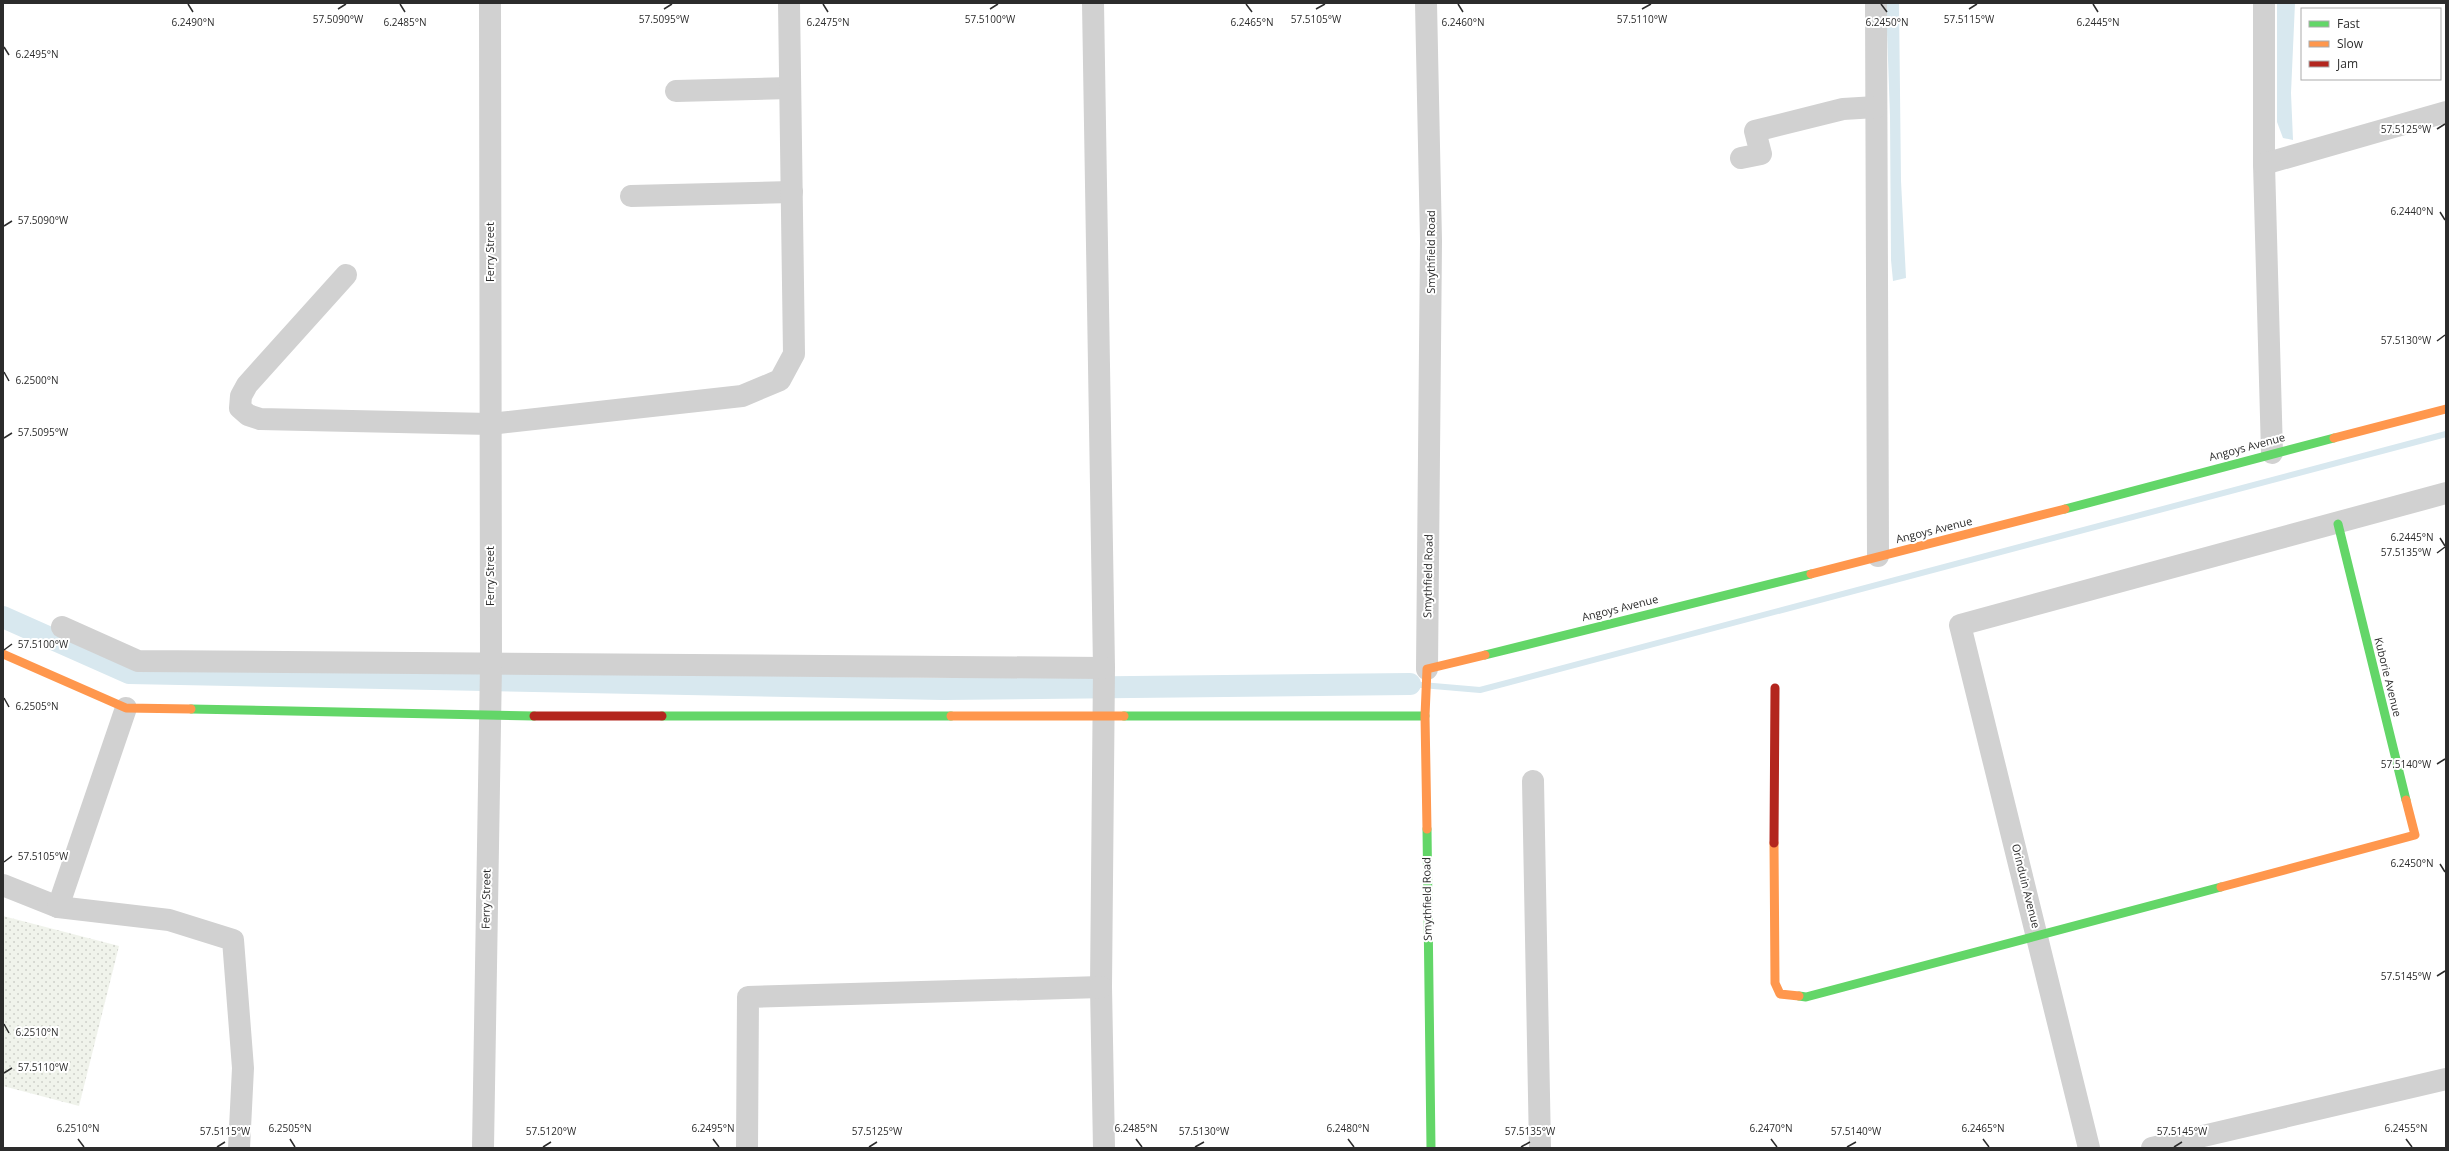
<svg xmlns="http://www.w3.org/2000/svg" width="2449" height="1151" font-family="'Open Sans',sans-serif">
  <defs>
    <pattern id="park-dots" width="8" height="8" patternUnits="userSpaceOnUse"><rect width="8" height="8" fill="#f0f3eb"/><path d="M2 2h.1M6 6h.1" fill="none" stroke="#ced0ca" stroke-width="1.8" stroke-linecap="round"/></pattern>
  </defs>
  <rect width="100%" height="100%" fill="#fff"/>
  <path fill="url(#park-dots)" d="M3,916L119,946L79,1106L3,1086Z"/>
  <g fill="#d8e8ef">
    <path d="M1886,3H1899L1901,181L1906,278L1893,281L1891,260L1890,116Z"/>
    <path d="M2277,3H2295L2291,93L2293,140L2283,138L2277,122Z"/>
  </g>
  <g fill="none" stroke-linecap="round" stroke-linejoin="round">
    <path stroke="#d8e8ef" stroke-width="6" d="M1410,684L1480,690L2446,434"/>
    <path stroke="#d8e8ef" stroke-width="22" d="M3,617L129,673L943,689L1410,684"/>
    <g stroke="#d1d1d1" stroke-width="22">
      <path d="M1093,3L1104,668L1101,987L1104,1148"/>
      <path d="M1426,3L1431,241L1427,669"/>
      <path d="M1876,3L1878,556"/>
      <path d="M2264,3V164L2272,453"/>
      <path d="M676,91L790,88"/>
      <path d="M1741,158L1761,154L1755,131L1843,109L1876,107"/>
      <path d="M2264,164L2446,112"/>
      <path d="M631,196L792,192"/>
      <path d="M346,275L247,385L241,396L240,408L248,415L260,419L490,424L742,396L780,380L794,354L789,3"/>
      <path d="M62,627L138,661L1104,668"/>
      <path d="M1533,781L1540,1148"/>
      <path d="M3,885L58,907L169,920L233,940L243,1068L239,1148"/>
      <path d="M58,907L126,708"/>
      <path d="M483,1148L491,665L490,3"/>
      <path d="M747,1148L748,997L1101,987"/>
      <path d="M2089,1148L1960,625L2446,493"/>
      <path d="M2152,1148L2446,1079"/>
    </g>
    <g stroke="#63d668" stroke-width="9">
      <path d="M2065,509L2334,438"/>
      <path d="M2338,524L2406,800"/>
      <path d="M1485,655L1811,574"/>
      <path d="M191,709L534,716"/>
      <path d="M662,716H951"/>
      <path d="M1124,716H1425"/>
      <path d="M1427,829L1431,1148"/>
      <path d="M1799,996L1806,997L2221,887"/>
    </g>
    <g stroke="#ff974d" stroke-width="9">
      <path d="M2334,438L2446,409"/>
      <path d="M1811,574L2065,509"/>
      <path d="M3,654L126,708L191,709"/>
      <path d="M951,716H1124"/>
      <path d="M1427,829L1425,716L1427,669L1485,655"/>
      <path d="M1774,843L1775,983L1780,994L1799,996"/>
      <path d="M2221,887L2415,835L2406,800"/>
    </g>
    <g stroke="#b3261e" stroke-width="9">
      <path d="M534,716H662"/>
      <path d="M1774,843L1775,688"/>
    </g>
  </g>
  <path fill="none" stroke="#2c2c2c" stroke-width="1.5" d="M188,4L193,12M400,4L405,12M823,4L828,12M1246,4L1252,12M1458,4L1463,12M1881,4L1887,12M2093,4L2098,12M338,9L346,4M664,9L672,4M990,9L998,4M1316,9L1325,4M1642,9L1651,4M1969,9L1977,4M4,47L9,55M2437,129L2445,124M2440,212L2445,220M4,226L12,221M2437,341L2445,335M4,372L9,381M4,438L12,433M2440,538L2445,546M2437,553L2445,547M4,650L12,644M4,698L9,707M2437,764L2445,759M4,862L12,856M2440,864L2445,872M2437,976L2445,971M4,1024L9,1033M4,1073L12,1068M78,1139L84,1147M290,1139L295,1147M713,1139L719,1147M1136,1139L1142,1147M1348,1139L1354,1147M1771,1139L1777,1147M1983,1139L1989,1147M2406,1139L2412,1147M217,1147L225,1142M543,1147L551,1142M869,1147L877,1142M1195,1147L1204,1142M1521,1147L1530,1142M1847,1147L1856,1142M2174,1147L2182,1142"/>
  <g text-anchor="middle" stroke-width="4" stroke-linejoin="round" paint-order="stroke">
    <g font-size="11" fill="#2c2c2c" stroke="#fff">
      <text transform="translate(490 252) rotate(-90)" y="4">Ferry Street</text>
      <text transform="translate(1431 252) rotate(-90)" y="4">Smythfield Road</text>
      <text transform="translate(2247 447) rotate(-15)" y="4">Angoys Avenue</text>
      <text transform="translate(1934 530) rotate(-14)" y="4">Angoys Avenue</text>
      <text transform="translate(490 576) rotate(-90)" y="4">Ferry Street</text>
      <text transform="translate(1428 576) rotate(-89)" y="4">Smythfield Road</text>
      <text transform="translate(1620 608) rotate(-14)" y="4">Angoys Avenue</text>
      <text transform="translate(2388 677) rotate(76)" y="4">Kuborie Avenue</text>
      <text transform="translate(2026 886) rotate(76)" y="4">Orinduin Avenue</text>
      <text transform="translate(486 899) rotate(-89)" y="4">Ferry Street</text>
      <text transform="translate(1427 899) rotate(-91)" y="4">Smythfield Road</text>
    </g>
  </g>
  <g font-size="10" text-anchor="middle" fill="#2c2c2c" stroke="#fff" stroke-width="4" stroke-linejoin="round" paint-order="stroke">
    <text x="338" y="23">57.5090°W</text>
    <text x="664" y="23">57.5095°W</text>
    <text x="990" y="23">57.5100°W</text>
    <text x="1316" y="23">57.5105°W</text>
    <text x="1642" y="23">57.5110°W</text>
    <text x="1969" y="23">57.5115°W</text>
    <text x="193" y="26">6.2490°N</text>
    <text x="405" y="26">6.2485°N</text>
    <text x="828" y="26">6.2475°N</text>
    <text x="1252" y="26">6.2465°N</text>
    <text x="1463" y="26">6.2460°N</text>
    <text x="1887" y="26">6.2450°N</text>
    <text x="2098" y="26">6.2445°N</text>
    <text x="37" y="58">6.2495°N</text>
    <text x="2406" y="133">57.5125°W</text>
    <text x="2412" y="215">6.2440°N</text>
    <text x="43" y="224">57.5090°W</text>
    <text x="2406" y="344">57.5130°W</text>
    <text x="37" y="384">6.2500°N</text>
    <text x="43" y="436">57.5095°W</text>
    <text x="2412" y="541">6.2445°N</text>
    <text x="2406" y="556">57.5135°W</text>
    <text x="43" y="648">57.5100°W</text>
    <text x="37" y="710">6.2505°N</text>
    <text x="2406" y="768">57.5140°W</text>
    <text x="43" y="860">57.5105°W</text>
    <text x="2412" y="867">6.2450°N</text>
    <text x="2406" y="980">57.5145°W</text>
    <text x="37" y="1036">6.2510°N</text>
    <text x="43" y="1071">57.5110°W</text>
    <text x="78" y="1132">6.2510°N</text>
    <text x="290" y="1132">6.2505°N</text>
    <text x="713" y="1132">6.2495°N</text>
    <text x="1136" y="1132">6.2485°N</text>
    <text x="1348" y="1132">6.2480°N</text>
    <text x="1771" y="1132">6.2470°N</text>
    <text x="1983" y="1132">6.2465°N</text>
    <text x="2406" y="1132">6.2455°N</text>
    <text x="225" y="1135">57.5115°W</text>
    <text x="551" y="1135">57.5120°W</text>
    <text x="877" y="1135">57.5125°W</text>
    <text x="1204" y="1135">57.5130°W</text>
    <text x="1530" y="1135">57.5135°W</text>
    <text x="1856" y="1135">57.5140°W</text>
    <text x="2182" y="1135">57.5145°W</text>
  </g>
  <rect width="2449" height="1151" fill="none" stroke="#2c2c2c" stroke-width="8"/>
  <rect x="2301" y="8" width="140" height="72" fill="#ffffff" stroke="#ababab"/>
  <rect x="2309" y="21" width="20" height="6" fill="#63d668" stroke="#ababab"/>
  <text x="2337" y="28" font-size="12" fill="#2c2c2c">Fast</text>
  <rect x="2309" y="41" width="20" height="6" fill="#ff974d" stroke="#ababab"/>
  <text x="2337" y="48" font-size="12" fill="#2c2c2c">Slow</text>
  <rect x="2309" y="61" width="20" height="6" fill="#b3261e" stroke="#ababab"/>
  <text x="2337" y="68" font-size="12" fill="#2c2c2c">Jam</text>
</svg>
